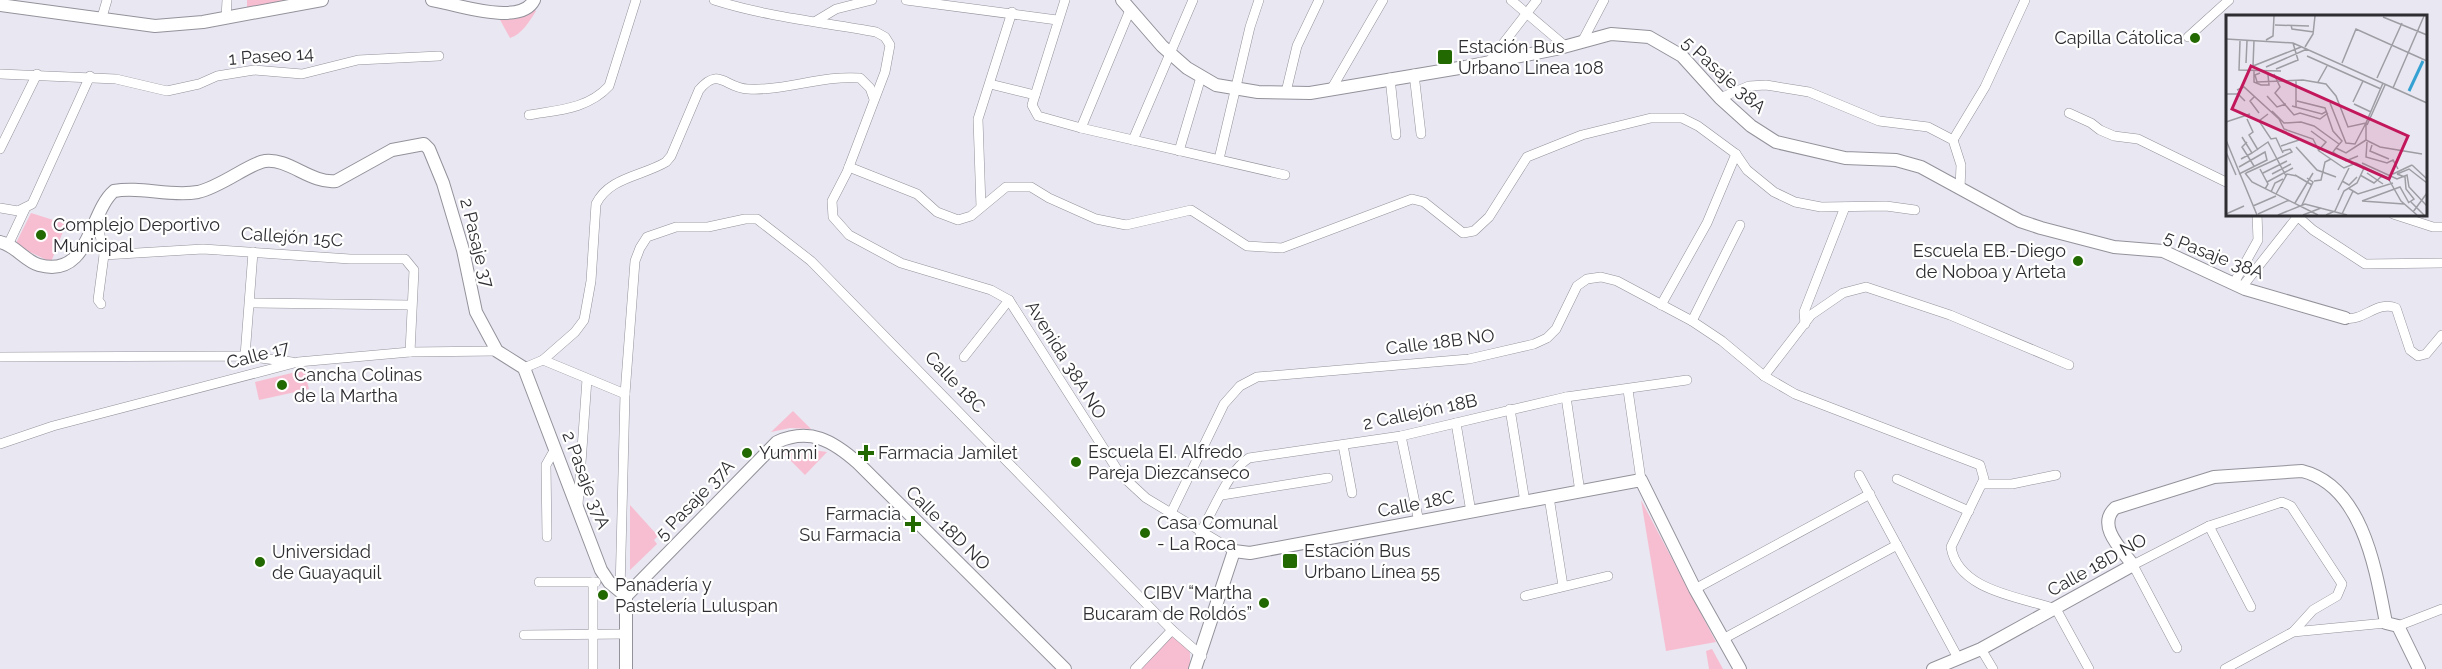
<svg xmlns="http://www.w3.org/2000/svg" width="2442" height="669" font-family="Raleway,sans-serif">
  <rect width="100%" height="100%" fill="#e9e7f1"/>
  <g fill="#f7bed1">
    <path d="M247,0H295L247,8Z"/>
    <path d="M533,8L536,11C529,22 522,34 510,38L499,18H520Z"/>
    <path d="M31,213L66,224L51,262L15,245Z"/>
    <path d="M304,370L309,389L259,400L255,382Z"/>
    <path d="M793,411L811,429L790,428L771,432Z"/>
    <path d="M813,450L827,452L805,475L783,453Z"/>
    <path d="M1641,500L1716,642L1666,651Z"/>
    <path d="M630,505L658,536L654,540L657,544L630,570Z"/>
    <path d="M1172,633L1190,652V669H1137Z"/>
    <path d="M1712,649L1723,669H1709L1706,651Z"/>
  </g>
  <g fill="none" stroke-linecap="round" stroke-linejoin="round">
    <g stroke="#93929b" stroke-width="10">
      <g id="street">
        <path d="M714,0C767,17 821,22 876,32L885,37L890,45L885,72L847,172L832,201L833,217L849,235L901,263L991,290L1009,300L1120,474L1146,498L1234,551"/>
        <path d="M906,0L1057,20"/>
        <path d="M1065,0L1032,105L1038,116L1081,128L1285,175"/>
        <path d="M1511,0L1564,45"/>
        <path d="M102,17L107,0"/>
        <path d="M226,18L227,0"/>
        <path d="M816,21L836,9L872,0"/>
        <path d="M2188,37L2229,0"/>
        <path d="M1583,40L1604,0"/>
        <path d="M1488,63L1537,0"/>
        <path d="M0,74L116,79L167,91L199,84L217,76L254,70L302,74L358,60L439,56"/>
        <path d="M1414,74L1421,134"/>
        <path d="M1390,78L1396,135"/>
        <path d="M990,84L1035,95"/>
        <path d="M1332,88L1383,0"/>
        <path d="M1286,92L1297,46L1319,0"/>
        <path d="M1720,98L1749,86L1766,85L1809,92L1879,121L1928,127L1953,140L1961,165L1960,188"/>
        <path d="M2069,113L2091,123L2100,130L2114,136L2138,139L2228,183"/>
        <path d="M529,115C558,110 588,109 609,86L636,0"/>
        <path d="M1081,128L1130,10"/>
        <path d="M1133,140L1193,0"/>
        <path d="M1953,140L1985,87L2025,0"/>
        <path d="M0,149L37,74"/>
        <path d="M1179,151L1201,77"/>
        <path d="M1219,159L1250,27L1259,0"/>
        <path d="M849,167L917,194L937,212L958,220L971,216L1006,187H1031L1049,198L1096,219L1126,225L1191,210L1247,246L1282,248L1412,199L1424,202L1463,233L1474,231L1489,217L1527,157L1582,135L1651,118H1682L1698,126L1736,154L1747,170L1774,192L1795,202L1821,207L1886,206L1915,210"/>
        <path d="M981,207L978,119L1012,12"/>
        <path d="M0,208L18,211L32,204L90,76"/>
        <path d="M2393,214L2433,227H2442"/>
        <path d="M2296,215L2313,230L2365,264L2442,263"/>
        <path d="M97,220L104,255L98,300L101,304"/>
        <path d="M8,245L25,209"/>
        <path d="M104,255L203,249L350,259H405L414,270L410,352"/>
        <path d="M2234,283L2258,240L2257,214"/>
        <path d="M2242,287L2298,216"/>
        <path d="M251,303L411,305"/>
        <path d="M1661,305L1707,223L1736,154"/>
        <path d="M2345,318C2363,322 2377,300 2396,308L2410,350L2418,356L2426,354L2442,335"/>
        <path d="M1692,321L1740,225"/>
        <path d="M1805,324L1804,312L1845,207"/>
        <path d="M245,356L253,252"/>
        <path d="M0,357L245,356L292,362"/>
        <path d="M964,357L1009,300"/>
        <path d="M543,360L625,394"/>
        <path d="M524,368L543,360L575,332L584,320L591,281L596,204C609,177 643,176 666,162L671,156L699,90C719,66 725,88 748,89C786,91 822,75 860,78L870,88L874,99"/>
        <path d="M1764,376L1811,315L1843,293L1866,287L1950,315L2069,365"/>
        <path d="M1628,390L1641,480"/>
        <path d="M1566,397L1580,492"/>
        <path d="M1510,409L1525,502"/>
        <path d="M1456,423L1471,512"/>
        <path d="M1401,436L1419,522"/>
        <path d="M0,444L53,426L298,362L410,352L497,351"/>
        <path d="M1343,445L1352,493"/>
        <path d="M1859,475L1958,658"/>
        <path d="M1897,479L1969,511"/>
        <path d="M1982,484H2012L2056,475"/>
        <path d="M1222,495L1328,478"/>
        <path d="M1549,497L1563,586"/>
        <path d="M578,505L587,379"/>
        <path d="M1171,513L1224,404L1240,386L1257,377L1469,359L1534,344L1547,338L1556,329L1577,286L1587,279L1601,277L1617,281L1692,321L1722,341L1764,376L1795,394L1980,465L1984,479L1951,547C1958,591 2021,597 2056,609L2089,669"/>
        <path d="M2209,526L2251,607"/>
        <path d="M1200,533C1214,510 1228,471 1249,458L1401,436L1566,397L1687,380"/>
        <path d="M547,537L546,465L555,449"/>
        <path d="M539,582H596"/>
        <path d="M593,582V669"/>
        <path d="M1695,589L1870,494"/>
        <path d="M620,591L625,394L635,261L640,248L647,237L676,227H708L745,219H757L811,261L1172,630L1202,656"/>
        <path d="M1525,596L1608,576"/>
        <path d="M2398,626L2442,609"/>
        <path d="M524,635L626,634"/>
        <path d="M1723,639L1897,545"/>
        <path d="M2177,648L2133,565L2209,526L2282,502L2291,506L2342,584L2337,596L2313,610L2293,632"/>
        <path d="M1981,649L1993,669"/>
        <path d="M1135,669L1172,630"/>
        <path d="M2225,669L2293,632L2386,623"/>
      </g>
    </g>
    <g stroke="#93929b" stroke-width="14">
      <g id="secondary">
        <path d="M432,0C455,4 521,27 534,0"/>
        <path d="M1122,0L1162,46L1187,68L1216,85L1258,92L1310,93L1465,67L1556,49L1611,34L1649,37L1682,56L1720,98L1751,126L1776,142L1845,158L1896,160L1921,167L2020,221L2041,228L2114,247L2163,251L2245,289L2345,318"/>
        <path d="M0,5L155,26L203,22L322,0"/>
        <path d="M0,242C15,245 25,261 39,265C90,279 89,212 114,191C141,186 170,197 198,192C221,187 250,163 265,161C289,158 311,184 336,181L392,150L424,144L429,149L443,183L463,250L476,312L497,351L524,368L601,570L609,582L626,596"/>
        <path d="M626,596L777,442C810,427 833,441 858,463L1065,669"/>
        <path d="M626,669V596"/>
        <path d="M1195,669L1234,551L1250,553L1641,480L1695,589L1740,669"/>
        <path d="M1933,669L1981,649L2133,565C2122,550 2096,526 2115,508L2214,477L2302,471C2363,486 2376,571 2386,623L2398,626L2419,669"/>
      </g>
    </g>
    <use href="#street" stroke="#fff" stroke-width="9"/>
    <use href="#secondary" stroke="#fff" stroke-width="12"/>
  </g>
  <g fill="#226902" stroke="#fff" stroke-width="2">
    <circle cx="2195" cy="38" r="6"/>
    <rect x="1437" y="49" width="16" height="16" rx="3"/>
    <circle cx="41" cy="235" r="6"/>
    <circle cx="2078" cy="261" r="6"/>
    <circle cx="282" cy="385" r="6"/>
    <circle cx="747" cy="453" r="6"/>
    <path d="M863 444h6v6h6v6h-6v6h-6v-6h-6v-6h6z"/>
    <circle cx="1076" cy="462" r="6"/>
    <path d="M910 515h6v6h6v6h-6v6h-6v-6h-6v-6h6z"/>
    <circle cx="1145" cy="533" r="6"/>
    <rect x="1282" y="553" width="16" height="16" rx="3"/>
    <circle cx="260" cy="562" r="6"/>
    <circle cx="603" cy="595" r="6"/>
    <circle cx="1264" cy="603" r="6"/>
  </g>
  <g text-anchor="middle" stroke-width="4.5" stroke-linejoin="round" paint-order="stroke">
    <g font-size="18" fill="#2e2d31" stroke="#fff" text-anchor="start">
      <text x="2183" y="44" text-anchor="end">Capilla Cátolica</text>
      <text x="1458" y="53">Estación Bus<tspan x="1458" dy="21">Urbano Linea 108</tspan></text>
      <text x="53" y="231">Complejo Deportivo<tspan x="53" dy="21">Municipal</tspan></text>
      <text x="2066" y="257" text-anchor="end">Escuela EB.-Diego<tspan x="2066" dy="21">de Noboa y Arteta</tspan></text>
      <text x="294" y="381">Cancha Colinas<tspan x="294" dy="21">de la Martha</tspan></text>
      <text x="1088" y="458">Escuela EI. Alfredo<tspan x="1088" dy="21">Pareja Diezcanseco</tspan></text>
      <text x="759" y="459">Yummi</text>
      <text x="878" y="459">Farmacia Jamilet</text>
      <text x="901" y="520" text-anchor="end">Farmacia<tspan x="901" dy="21">Su Farmacia</tspan></text>
      <text x="1157" y="529">Casa Comunal<tspan x="1157" dy="21">- La Roca</tspan></text>
      <text x="1304" y="557">Estación Bus<tspan x="1304" dy="21">Urbano Línea 55</tspan></text>
      <text x="272" y="558">Universidad<tspan x="272" dy="21">de Guayaquil</tspan></text>
      <text x="615" y="591">Panadería y<tspan x="615" dy="21">Pastelería Luluspan</tspan></text>
      <text x="1252" y="599" text-anchor="end">CIBV “Martha<tspan x="1252" dy="21">Bucaram de Roldós”</tspan></text>
    </g>
    <g font-size="18" fill="#2e2d31" stroke="#fff">
      <text transform="translate(271 56) rotate(-4)" y="6">1 Paseo 14</text>
      <text transform="translate(1724 75) rotate(42)" y="6">5 Pasaje 38A</text>
      <text transform="translate(292 237) rotate(4)" y="6">Callejón 15C</text>
      <text transform="translate(477 243) rotate(76)" y="6">2 Pasaje 37</text>
      <text transform="translate(2214 255) rotate(21)" y="6">5 Pasaje 38A</text>
      <text transform="translate(1440 342) rotate(-7)" y="6">Calle 18B NO</text>
      <text transform="translate(258 355) rotate(-15)" y="6">Calle 17</text>
      <text transform="translate(1066 360) rotate(58)" y="6">Avenida 38A NO</text>
      <text transform="translate(955 382) rotate(46)" y="6">Calle 18C</text>
      <text transform="translate(1420 412) rotate(-12)" y="6">2 Callejón 18B</text>
      <text transform="translate(586 480) rotate(69)" y="6">2 Pasaje 37A</text>
      <text transform="translate(695 500) rotate(-46)" y="6">5 Pasaje 37A</text>
      <text transform="translate(1416 504) rotate(-11)" y="6">Calle 18C</text>
      <text transform="translate(948 528) rotate(45)" y="6">Calle 18D NO</text>
      <text transform="translate(2097 565) rotate(-29)" y="6">Calle 18D NO</text>
    </g>
  </g>
  <g transform="translate(2226 15)">
    <rect width="201" height="201" fill="#e9e7f1"/>
    <path fill="none" stroke="#34a1d2" stroke-width="3" d="M183,76L197,46"/>
    <path fill="none" stroke="#9e9da4" stroke-width="1.5" d="M157,2L201,20M49,10L83,11M65,10L66,14L88,17M0,24L67,28L201,88M40,25L47,21L48,1M14,26L13,55L55,56M79,32L87,19L89,1M81,41L155,74M20,48L21,26M116,48L130,14L201,46M27,51L75,32M27,51L28,25M40,52L81,34M50,54L72,45L67,28M28,56V67L35,70H43L42,60M34,58L29,60L31,67L77,65L100,69L110,81L122,112L140,108M48,59L54,72L49,78L68,100L74,98L94,104L102,98M151,63L176,8M92,67L101,51M167,73L198,1M11,75L18,72L53,104L58,114L87,124L93,136M0,79H12L19,86M41,81L51,92L60,89M28,82L24,86L33,98M71,86L99,93L107,116L116,126L110,133M127,87L137,66M104,88L120,128L129,129L140,108M128,89L145,97M66,91L96,99L101,96M70,92V65M46,96L58,108L75,107L88,111L113,129M42,99L33,106L45,124L50,123L57,138M21,104L27,117L23,120L32,135M0,107L24,99M141,110L159,70M85,116L100,127L92,136M0,125L31,200M140,125V108L157,68M140,125L154,132L196,139M21,127L16,132L28,151M141,127L140,142L161,148L167,145L172,154M146,130L144,136L163,144M55,131L73,125M70,132L91,155L110,162M110,133L120,138L140,125M110,133L107,137L120,146L132,141M93,136L118,153L130,148L162,163L175,186L191,200M0,137L10,160M26,138L42,127L60,161M15,144L26,138L16,122M136,148L171,164L181,160L183,172L201,191M186,150L201,164M13,152L39,137L41,145L13,159M34,154L42,169L39,174M19,158L26,167L92,200M20,158L66,137L64,134L57,136M37,158L61,146M141,158L157,169M46,159L65,149M167,159L186,150M171,159L179,162L180,174L188,184L182,188M171,159L183,154L201,168M69,160L86,170M134,160L148,168L157,160M88,166L95,165L99,147L105,144M116,166L123,170L131,162M41,167L67,153M122,173L132,179L167,168M112,175L123,153M45,177L49,168L57,164M50,179L61,159L71,161M136,186L174,172L183,188M136,186L178,189M185,187L198,200M69,188L87,158M76,190L87,167L81,163M27,191L50,181M187,197L201,178M0,199L18,191M32,199L63,185M116,199L127,176M52,200L79,189L121,200M77,200L95,193M100,200L109,196L118,176L131,168L138,153"/>
    <path fill="#c2185b" fill-opacity="0.15" stroke="#c2185b" stroke-width="3" d="M25,51L182,121L163,164L6,94Z"/>
    <rect width="201" height="201" fill="none" stroke="#2e2d31" stroke-width="3"/>
  </g>
</svg>
